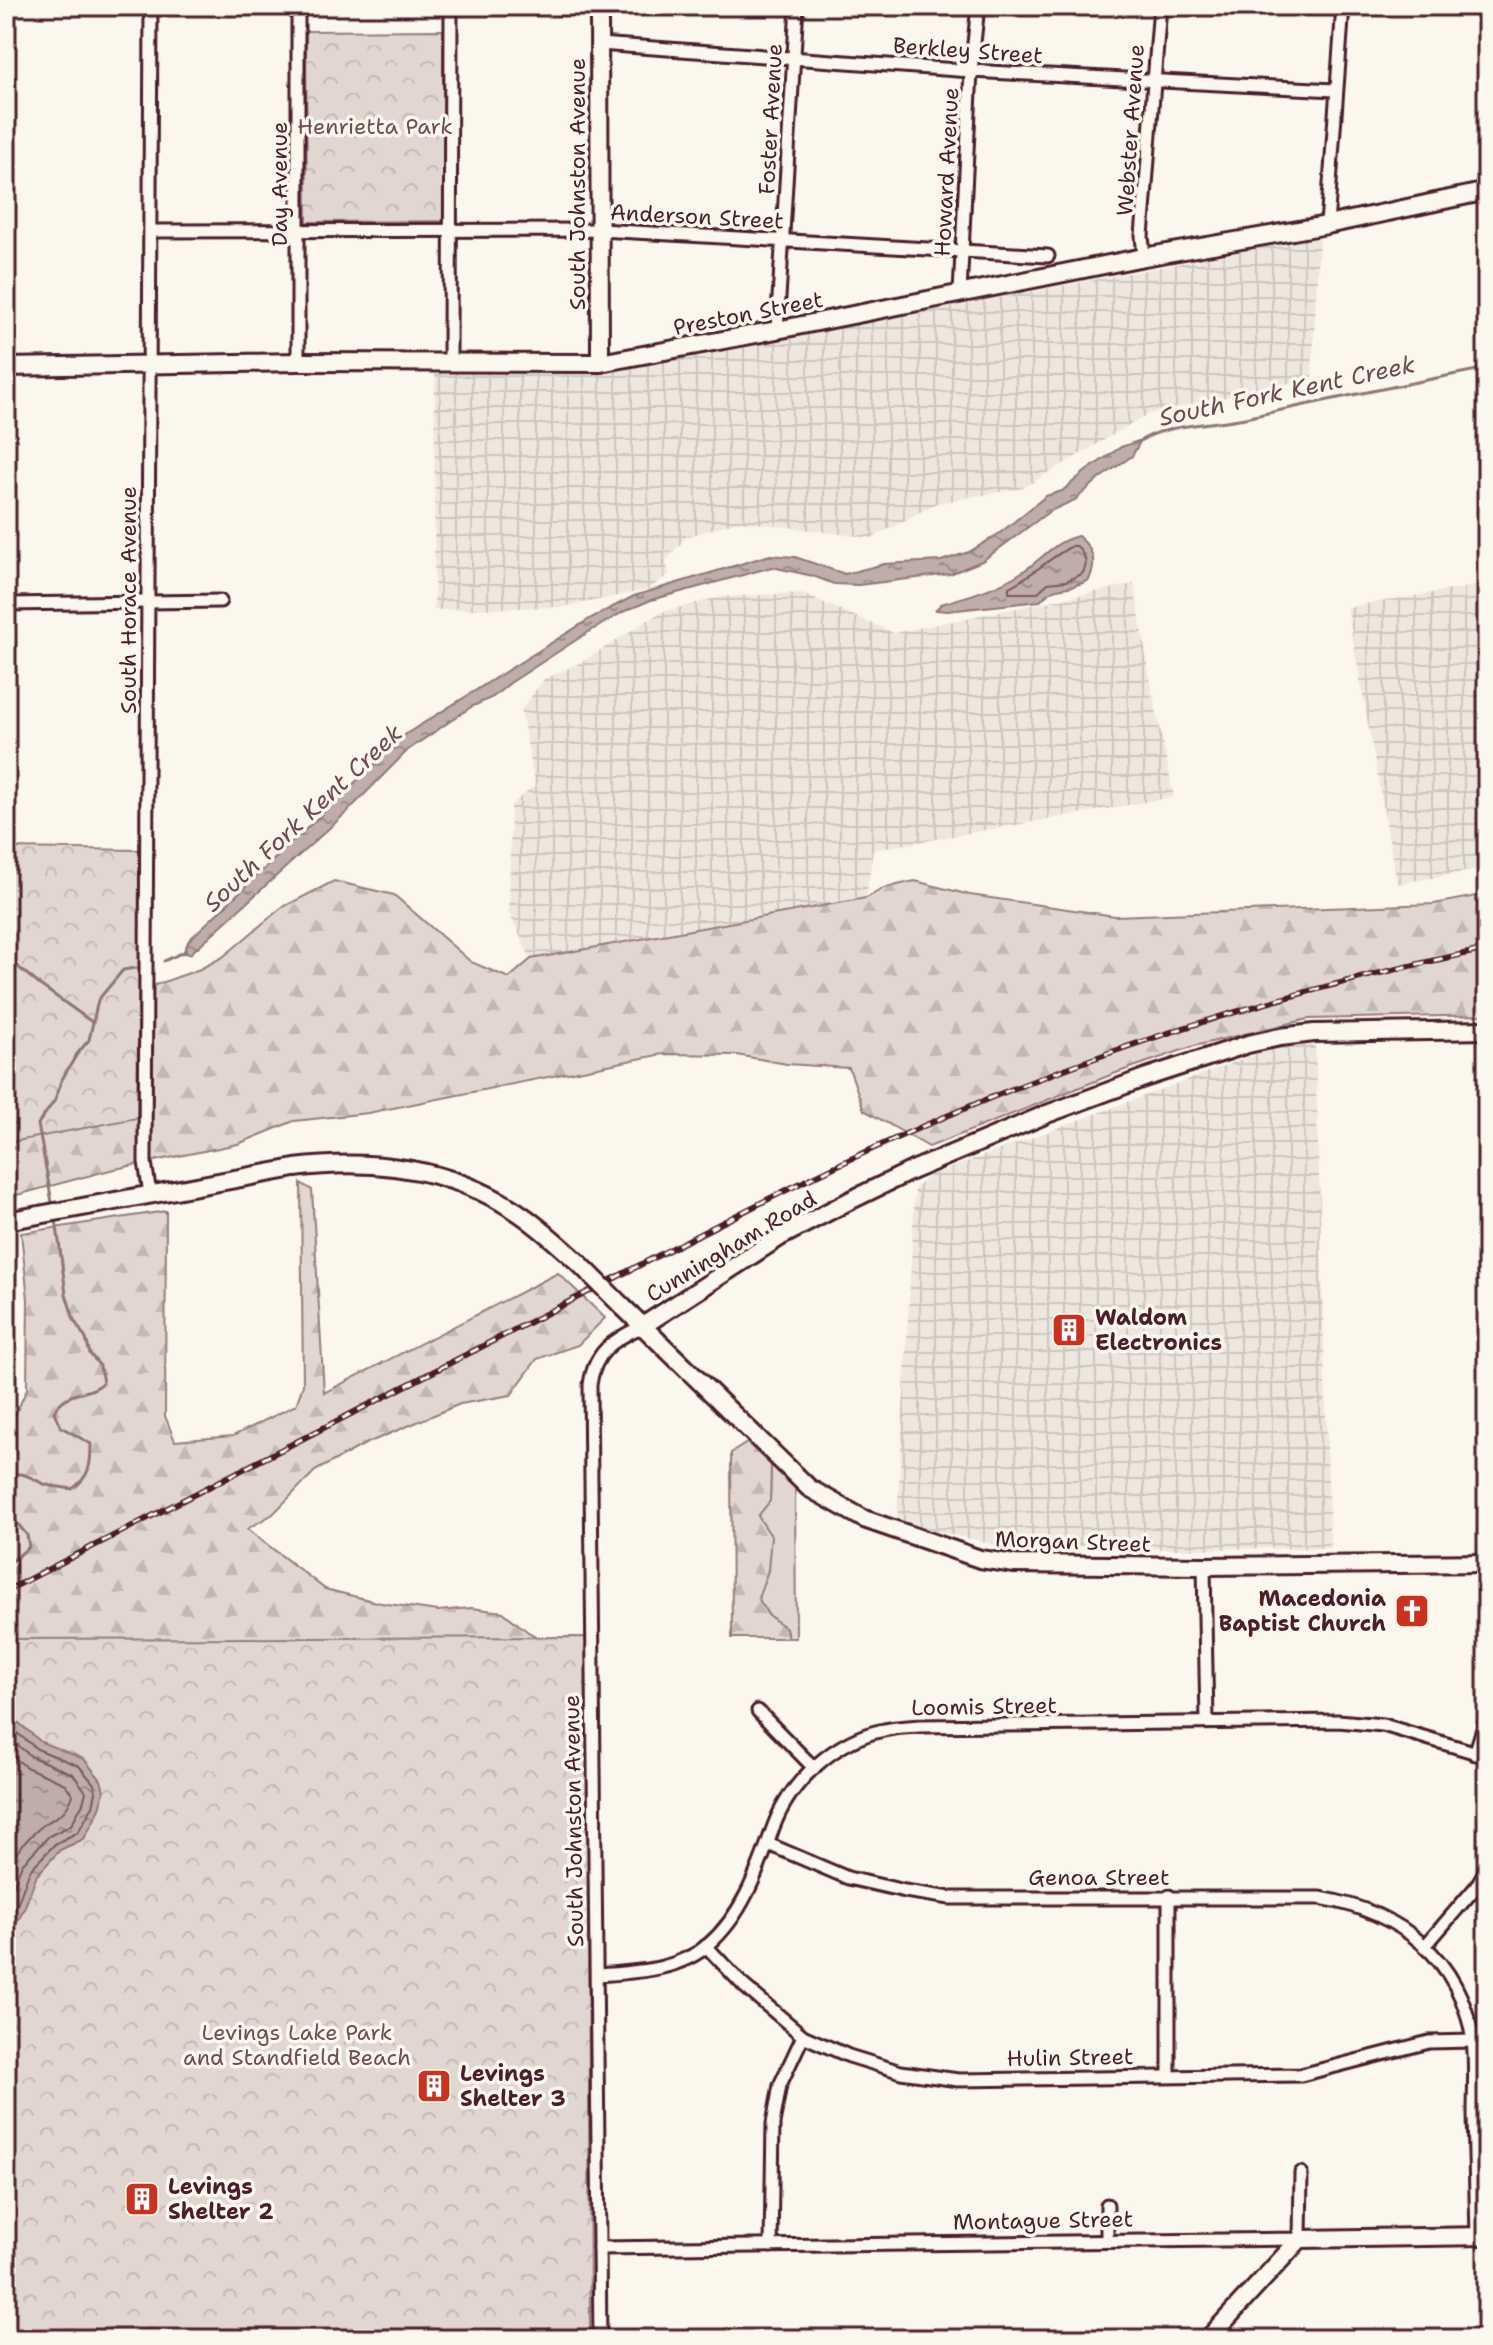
<svg xmlns="http://www.w3.org/2000/svg" width="1493" height="2345" font-family="'Shantell Sans',sans-serif">
  <defs>
    <pattern id="industrial-grid" width="8" height="8" patternUnits="userSpaceOnUse" patternTransform="scale(2)"><rect width="8" height="8" fill="#eee7de"/><path d="M0 4h8M4 0v8" fill="none" stroke="#cec6bf"/></pattern>
    <pattern id="forest-firs" width="22" height="20" patternUnits="userSpaceOnUse" patternTransform="scale(2)"><rect width="22" height="20" fill="#e2d7d0"/><path d="M5 1l3.5 6h-7zM16 11l3.5 6h-7z" fill="#c3b8b3"/></pattern>
    <pattern id="park-crowns" width="20" height="18" patternUnits="userSpaceOnUse" patternTransform="scale(2)"><rect width="20" height="18" fill="#e2d7d0"/><path d="M2 6a3 3 0 1 1 6 0M12 15a3 3 0 1 1 6 0" fill="none" stroke="#c3b8b3"/></pattern>
    <pattern id="water-ripples" width="26" height="14" patternUnits="userSpaceOnUse" patternTransform="scale(2)"><rect width="26" height="14" fill="#bfadaa"/><path d="M2 4q2-2 4 0t4 0M15 11q2-2 4 0t4 0" fill="none" stroke="#9d8c8b"/></pattern>
  </defs>
  <rect width="100%" height="100%" fill="#fbf7ec"/>
  <filter id="ink" filterUnits="userSpaceOnUse"><feTurbulence type="fractalNoise" baseFrequency=".0125" numOctaves="2"/><feDisplacementMap in="SourceGraphic" scale="16" xChannelSelector="R" yChannelSelector="G"/><feConvolveMatrix kernelMatrix="1 2 1 2 8 2 1 2 1" color-interpolation-filters="sRGB"/></filter>
  <g filter="url(#ink)">
    <g fill="url(#industrial-grid)">
      <path d="M1319,237L1312,378L1148,414L1023,488L937,503L872,538L739,521L686,537L666,561L669,575L647,590L564,607L434,610L435,373L599,374Z"/>
      <path d="M1134,584L1152,690L1174,797L873,850L866,898L531,959L509,913L511,805L535,785L521,710L544,679L582,662L661,612L720,597L801,593L894,633Z"/>
      <path d="M1487,584V868L1397,884L1347,607Z"/>
      <path d="M1315,1042L1330,1548L1169,1549L994,1544L897,1523L915,1188L929,1176L1275,1047Z"/>
    </g>
    <path fill="#e2d7d0" stroke="#967b7e" stroke-width="2" d="M771,1465L795,1486L796,1638H788L786,1628L768,1615L758,1598L768,1570L758,1516L770,1501Z"/>
    <g fill="url(#forest-firs)" stroke="#967b7e" stroke-width="2">
      <path d="M334,881L394,895L471,962L509,978L531,959L866,898L884,888L915,881L970,895L1115,916L1434,904L1487,894V1015L1308,1019L1194,1046L1113,1074L929,1147L864,1110L849,1068L787,1064L737,1055L663,1054L368,1113L294,1121L238,1144L110,1170L6,1198V921L122,997L200,969L223,957L281,908Z"/>
      <path d="M301,1183L312,1190L324,1393L558,1273L605,1318L578,1345L537,1359L511,1395L460,1404L365,1444L315,1471L273,1514L247,1529L325,1589L381,1603L438,1611L471,1608L503,1612L528,1632L556,1647L6,1659V1435L27,1389L28,1299L21,1233L166,1211L165,1416L175,1441L233,1436L296,1405L303,1385Z"/>
      <path d="M747,1443L771,1465L770,1501L758,1516L771,1536L768,1570L758,1598L768,1615L786,1628L788,1638H732L731,1453Z"/>
    </g>
    <g fill="url(#park-crowns)" stroke="#967b7e" stroke-width="2">
      <path d="M443,30L444,221L307,222L306,31Z"/>
      <path d="M6,848L140,850L137,1118L6,1143Z"/>
      <path d="M587,1637L590,2339H6V1639Z"/>
    </g>
    <g fill="url(#water-ripples)" stroke="#907477" stroke-width="2">
      <path d="M1141,440L1132,456L1100,478L1075,500L1050,511L982,561L950,574L858,585L834,584L813,576L772,567L651,600L625,611L587,633L510,683L493,697L471,707L408,750L347,812L190,954L183,953L189,940L406,734L591,618L634,596L770,555L795,557L845,574L884,564L941,561L969,552L1000,533L1046,496L1062,491L1086,471L1121,447Z"/>
      <path d="M1078,536C1094,549 1097,561 1089,580C1077,586 1069,587 1057,589C1050,590 1045,597 1040,601L947,611L936,610L941,604C969,596 1001,587 1025,570C1043,558 1055,541 1078,536Z"/>
      <path d="M6,1716L12,1717L41,1742L84,1759L101,1780L104,1791L100,1809L84,1839L60,1850L37,1875L24,1909L6,1944Z"/>
    </g>
    <g fill="none" stroke-linecap="round" stroke-linejoin="round">
      <g stroke="#79585e" stroke-width="2">
        <path d="M1072,546H1077C1085,556 1089,563 1082,574L1066,581L1048,583L1037,593H1009V587C1032,576 1049,558 1072,546Z"/>
        <path d="M6,1724L37,1749L79,1766L94,1784L96,1792L93,1806L78,1832L55,1844L30,1870L17,1905L6,1925"/>
        <path d="M6,1736L32,1757L73,1774L86,1792L83,1803L71,1825L49,1836L22,1864L6,1904"/>
        <path d="M6,1751L26,1767L65,1784L73,1795C65,1816 59,1814 42,1826C28,1837 12,1855 6,1872"/>
      </g>
      <g stroke="#907477" stroke-width="3">
        <path d="M1138,442C1168,423 1210,425 1245,418C1326,400 1406,384 1487,368"/>
        <path d="M6,957L40,985L92,1022"/>
        <path d="M164,961L186,951"/>
        <path d="M53,1208L38,1124L55,1100L61,1081L77,1054L89,1040L98,1000L123,970L136,968"/>
        <path d="M6,1479C21,1468 30,1478 44,1484C52,1487 63,1487 72,1489C90,1477 91,1464 91,1444L61,1427L54,1412C68,1387 86,1398 103,1383L100,1366L90,1354L86,1339L74,1320L66,1294L56,1219"/>
        <path d="M6,1510L27,1535L29,1547L6,1566"/>
      </g>
      <g stroke="#4a1f2b" stroke-width="17">
        <g id="street">
          <path d="M298,6V362"/>
          <path d="M599,44L971,71L1335,90"/>
          <path d="M1327,225L1343,6"/>
          <path d="M151,231L600,230L1048,256"/>
          <path d="M1144,257L1142,236L1160,6"/>
          <path d="M960,293L971,71L978,6"/>
          <path d="M777,330L797,6"/>
          <path d="M450,361L451,6"/>
          <path d="M6,604L220,601"/>
          <path d="M150,1194L145,1162L151,6"/>
          <path d="M1204,1566L1207,1722"/>
          <path d="M758,1711L814,1768"/>
          <path d="M1475,1754L1487,1716"/>
          <path d="M768,1844L848,1878L905,1891L950,1898H1320C1400,1912 1460,1957 1473,2041C1476,2064 1474,2091 1474,2114C1475,2155 1476,2196 1477,2237"/>
          <path d="M1169,1896V2075"/>
          <path d="M1426,1945L1476,1887L1487,1868"/>
          <path d="M706,1946L744,1986L803,2036L849,2056L901,2072L958,2080L1301,2075L1429,2042L1473,2041"/>
          <path d="M597,1975C634,1972 678,1971 708,1945C743,1915 758,1870 773,1828C790,1781 835,1740 884,1730C896,1727 908,1727 920,1726L1338,1721L1383,1725L1487,1756"/>
          <path d="M1107,2205V2241"/>
          <path d="M771,2246L773,2124L780,2085L803,2036"/>
          <path d="M599,2248L1300,2239L1301,2173"/>
          <path d="M600,2339L590,1385C594,1353 612,1340 641,1327"/>
        </g>
      </g>
      <g stroke="#4a1f2b" stroke-width="22">
        <g id="secondary">
          <path d="M599,6L600,363"/>
          <path d="M6,367L298,362L600,363L777,330L1144,257L1327,225L1487,191"/>
          <path d="M6,1221L295,1168C372,1158 450,1168 516,1211C539,1226 559,1245 579,1263"/>
          <path d="M622,1306L809,1488L864,1519L980,1559L1015,1564L1204,1566L1487,1563"/>
          <path d="M641,1327L780,1237L849,1201L913,1170L1047,1114L1147,1077L1248,1044L1280,1037L1314,1033L1487,1030"/>
          <path d="M1208,2339L1300,2239L1487,2236"/>
        </g>
      </g>
      <use href="#street" stroke="#fbf7ec" stroke-width="11"/>
      <use href="#secondary" stroke="#fbf7ec" stroke-width="16"/>
      <g stroke="#4a1f2b" stroke-width="6">
        <path id="rail" d="M6,1591C177,1503 349,1415 520,1327C667,1252 813,1171 966,1108C1135,1037 1308,986 1487,949"/>
      </g>
      <use href="#rail" stroke="#fbf7ec" stroke-width="3" stroke-dasharray="9" stroke-linecap="butt"/>
      <g stroke="#4a1f2b" stroke-width="22" stroke-linecap="butt">
        <path id="secondary-bridge" d="M579,1263L622,1306"/>
      </g>
      <use href="#secondary-bridge" stroke="#fbf7ec" stroke-width="16"/>
    </g>
  </g>
  <defs>
    <g id="building-square" transform="scale(1.8)"><rect x="-9" y="-9" width="18" height="18" rx="4" fill="#c8321e" stroke="#fbf7ec"/><path d="M-4-6H4V6H1V3H-1V6H-4ZM-2.5-4.3h1.7v1.8h-1.7ZM.8-4.3h1.7v1.8H.8ZM-2.5-1h1.7V.8h-1.7ZM.8-1h1.7V.8H.8Z" fill="#fff"/></g>
    <g id="church-square" transform="scale(1.8)"><rect x="-9" y="-9" width="18" height="18" rx="4" fill="#c8321e" stroke="#fbf7ec"/><path d="M-1.2-6h2.4v3.5h3.3v2.4h-3.3V6h-2.4V-.1h-3.3v-2.4h3.3Z" fill="#fff"/></g>
  </defs>
  <g fill-rule="evenodd">
    <use href="#building-square" x="1069" y="1330"/>
    <use href="#church-square" x="1412" y="1611"/>
    <use href="#building-square" x="434" y="2086"/>
    <use href="#building-square" x="142" y="2199"/>
  </g>
  <g text-anchor="middle" stroke-width="7" stroke-linejoin="round" paint-order="stroke">
    <g font-size="22" fill="#4a1f2b" stroke="#fbf7ec">
      <text transform="translate(968 50) rotate(4)" y="8">Berkley Street</text>
      <text transform="translate(770 119) rotate(-87)" y="8">Foster Avenue</text>
      <text transform="translate(1130 130) rotate(-86)" y="8">Webster Avenue</text>
      <text transform="translate(946 172) rotate(-87)" y="8">Howard Avenue</text>
      <text transform="translate(279 184) rotate(-90)" y="8">Day Avenue</text>
      <text transform="translate(577 184) rotate(-90)" y="8">South Johnston Avenue</text>
      <text transform="translate(697 216) rotate(3)" y="8">Anderson Street</text>
      <text transform="translate(748 313) rotate(-11)" y="8">Preston Street</text>
      <text transform="translate(128 600) rotate(-90)" y="8">South Horace Avenue</text>
      <text transform="translate(731 1246) rotate(-31)" y="8">Cunningham Road</text>
      <text transform="translate(1073 1541) rotate(2)" y="8">Morgan Street</text>
      <text transform="translate(984 1706) rotate(-1)" y="8">Loomis Street</text>
      <text transform="translate(573 1821) rotate(-91)" y="8">South Johnston Avenue</text>
      <text x="1099" y="1885">Genoa Street</text>
      <text transform="translate(1070 2057) rotate(-1)" y="8">Hulin Street</text>
      <text transform="translate(1043 2220) rotate(-1)" y="8">Montague Street</text>
    </g>
    <g font-size="22" fill="#704d54" stroke="#fbf7ec">
      <text x="375" y="134">Henrietta Park</text>
      <text x="297" y="2040">Levings Lake Park<tspan x="297" dy="25">and Standfield Beach</tspan></text>
    </g>
    <g font-size="22" font-weight="bold" fill="#4a1f2b" stroke="#fbf7ec" text-anchor="start">
      <text x="1095" y="1325">Waldom<tspan x="1095" dy="25">Electronics</tspan></text>
      <text x="1386" y="1606" text-anchor="end">Macedonia<tspan x="1386" dy="25">Baptist Church</tspan></text>
      <text x="460" y="2081">Levings<tspan x="460" dy="25">Shelter 3</tspan></text>
      <text x="168" y="2194">Levings<tspan x="168" dy="25">Shelter 2</tspan></text>
    </g>
    <g font-size="24" font-style="italic" fill="#6d4a51" stroke="#fbf7ec">
      <text transform="translate(1287 391) rotate(-12)" y="8">South Fork Kent Creek</text>
      <text transform="translate(303 818) rotate(-43)" y="8">South Fork Kent Creek</text>
    </g>
  </g>
  <rect width="1493" height="2345" fill="none" stroke="#fbf7ec" stroke-width="32"/>
  <rect x="16" y="16" width="1461" height="2313" fill="none" stroke="#4a1f2b" stroke-width="3" filter="url(#ink)"/>
</svg>
